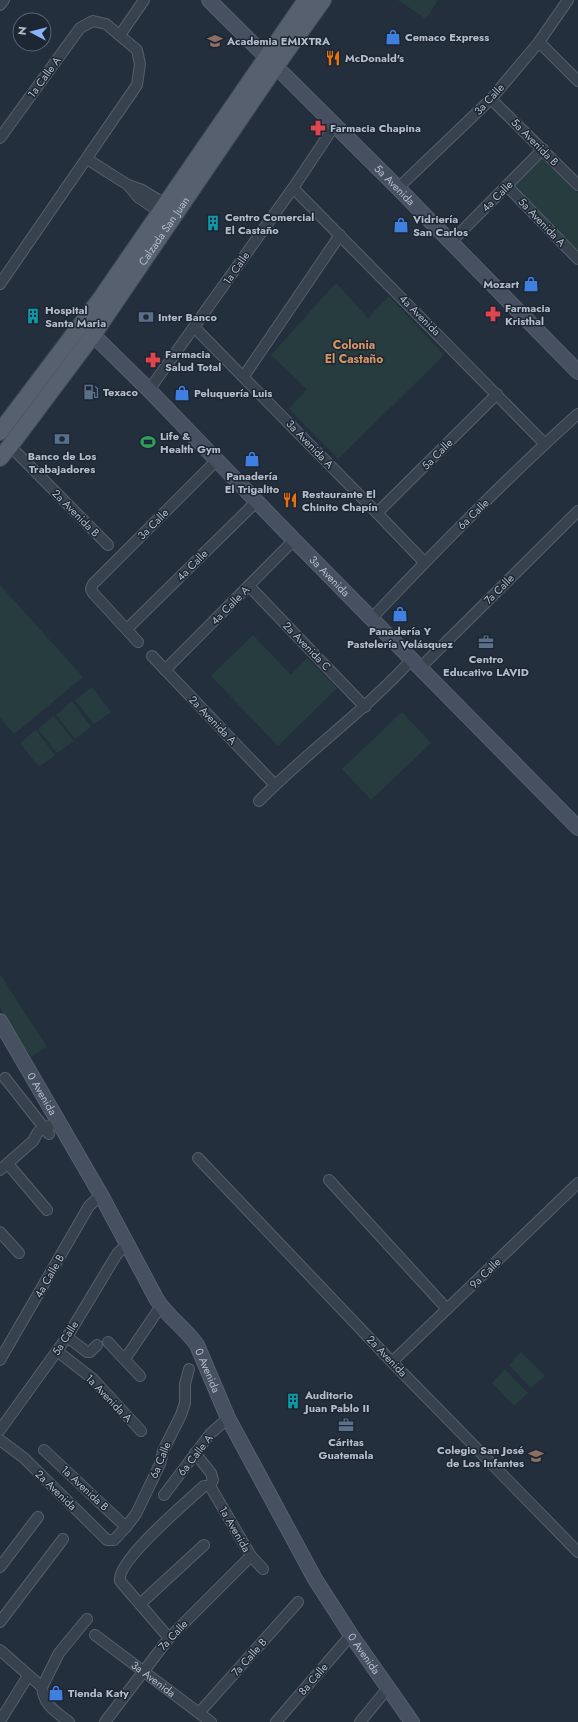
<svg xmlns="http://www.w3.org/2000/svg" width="578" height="1722" font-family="Jost,sans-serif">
  <rect width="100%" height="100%" fill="#242f3e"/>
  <g fill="#263c3f">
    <path d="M398,0H438L426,19Z"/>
    <path d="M543,156L578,193V254L512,185Z"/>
    <path d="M336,283L368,318L389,296L444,355L338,459L289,409L307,389L271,355Z"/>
    <path d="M0,585L83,677L14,734L0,718Z"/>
    <path d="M253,635L291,675L307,658L337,688L278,746L211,676Z"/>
    <path d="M92,687L111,712L94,724L75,700Z"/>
    <path d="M72,701L91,727L75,739L56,715Z"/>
    <path d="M402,712L431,743L371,800L342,769Z"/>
    <path d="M54,716L74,741L57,753L38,729Z"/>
    <path d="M36,730L55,755L39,767L20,743Z"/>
    <path d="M0,974L47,1047L31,1057L0,1008Z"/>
    <path d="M521,1352L545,1376L531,1388L509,1365Z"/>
    <path d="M505,1369L528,1393L514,1406L492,1383Z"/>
  </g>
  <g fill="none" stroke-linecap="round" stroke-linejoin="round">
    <g stroke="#565f6c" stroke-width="12">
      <g id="street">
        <path d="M0,5L4,0"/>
        <path d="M120,35L144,0"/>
        <path d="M539,42L578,81"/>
        <path d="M491,99L578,185"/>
        <path d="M0,138L80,28L93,21L106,24L137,50L140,64L137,85L0,284"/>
        <path d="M87,159L128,185L142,190L165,204"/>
        <path d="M128,185L138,197L160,212"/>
        <path d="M507,186L578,259"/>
        <path d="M293,188L545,444"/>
        <path d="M398,188L491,99L539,42L568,0"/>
        <path d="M451,242L543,149"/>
        <path d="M195,328L377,513L424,562"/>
        <path d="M244,376L340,235"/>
        <path d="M149,390L293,188L335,125"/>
        <path d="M10,446L108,545"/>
        <path d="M377,513L497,394"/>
        <path d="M249,586L365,707"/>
        <path d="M372,618C438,548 506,478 578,414"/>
        <path d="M127,629L257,501"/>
        <path d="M138,642L93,593L91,589L93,584L217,460"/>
        <path d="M152,656L275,785"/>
        <path d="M420,668L578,511"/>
        <path d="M165,670L294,540"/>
        <path d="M259,801C308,751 365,711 412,659"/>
        <path d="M5,1078L49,1134"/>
        <path d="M198,1158L392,1362L578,1552"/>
        <path d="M8,1164L47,1210"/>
        <path d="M0,1170L33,1141L38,1132L59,1121"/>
        <path d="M329,1180L447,1309"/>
        <path d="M0,1232L19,1253"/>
        <path d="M67,1337L87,1352H90L97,1345"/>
        <path d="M108,1342L140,1376"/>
        <path d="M57,1351L93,1379L141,1431"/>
        <path d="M125,1359L161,1306"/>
        <path d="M0,1360L89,1206L101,1195"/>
        <path d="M392,1362L578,1183"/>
        <path d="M0,1430L67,1337L117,1254L128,1243"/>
        <path d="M0,1440L24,1458L107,1540H114L126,1527L136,1514L160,1464L163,1451L181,1415L185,1403V1384L189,1369"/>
        <path d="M44,1450L126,1527"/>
        <path d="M195,1453L211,1473L213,1480L210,1486"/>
        <path d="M210,1486L251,1556L263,1569"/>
        <path d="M164,1495L210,1434L228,1418"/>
        <path d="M0,1567L38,1517"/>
        <path d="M140,1604L204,1545"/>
        <path d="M0,1622L63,1539"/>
        <path id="s1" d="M95,1635L211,1722"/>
        <path d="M169,1638L120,1581C116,1561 188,1501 204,1486H210"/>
        <path d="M0,1650L42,1687C44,1706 55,1711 69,1722"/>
        <path d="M42,1687L59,1653L87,1619"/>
        <path d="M199,1713L298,1602"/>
        <path d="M0,1721L28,1676"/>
        <path d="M105,1722L169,1638L251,1556"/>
        <path d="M276,1722L351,1635"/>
        <path d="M360,1722L388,1688"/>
      </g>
    </g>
    <g stroke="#565f6c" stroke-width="16">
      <g id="secondary">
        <path id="s2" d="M209,0L398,188L578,372"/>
        <path id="s3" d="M85,327L149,390L294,540L578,828"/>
        <path id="s4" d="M0,1021L101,1195L157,1300C168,1317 185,1328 197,1345L228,1418L315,1579L351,1635L412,1722"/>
      </g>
    </g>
    <g stroke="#414a57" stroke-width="18">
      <g id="primary">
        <path d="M0,432L101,298L306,0"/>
        <path id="s5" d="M0,458L10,446L93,335L276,66L323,0"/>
      </g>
    </g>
    <use href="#street" stroke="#38414e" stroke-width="10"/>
    <use href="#secondary" stroke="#465061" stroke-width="14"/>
    <use href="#primary" stroke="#56606e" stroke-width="16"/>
  </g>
  <defs>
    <g id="shop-bare" transform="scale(1.2)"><path d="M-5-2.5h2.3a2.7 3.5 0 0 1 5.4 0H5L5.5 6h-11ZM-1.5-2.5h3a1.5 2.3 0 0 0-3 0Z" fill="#3f7fe0" stroke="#1d2633" stroke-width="2.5" paint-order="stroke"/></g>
    <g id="school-bare" transform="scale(1.2)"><path d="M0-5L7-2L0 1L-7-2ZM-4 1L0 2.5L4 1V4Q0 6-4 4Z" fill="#8d6e63" stroke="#1d2633" stroke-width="2.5" paint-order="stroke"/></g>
    <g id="restaurant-bare" transform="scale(1.2)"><path d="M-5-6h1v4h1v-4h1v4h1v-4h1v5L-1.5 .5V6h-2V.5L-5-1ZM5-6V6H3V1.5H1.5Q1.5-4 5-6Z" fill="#e8710a" stroke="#1d2633" stroke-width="2.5" paint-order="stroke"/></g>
    <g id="pharmacy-bare" transform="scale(1.2)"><path d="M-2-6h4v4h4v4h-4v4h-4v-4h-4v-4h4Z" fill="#e0444e" stroke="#1d2633" stroke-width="2.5" paint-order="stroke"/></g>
    <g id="building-bare" transform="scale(1.2)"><path d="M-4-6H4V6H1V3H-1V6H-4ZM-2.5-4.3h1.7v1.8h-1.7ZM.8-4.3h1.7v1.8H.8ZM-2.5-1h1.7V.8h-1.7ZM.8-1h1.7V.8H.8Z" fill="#0f9aa8" stroke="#1d2633" stroke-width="2.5" paint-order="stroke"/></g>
    <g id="bank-bare" transform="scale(1.2)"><path d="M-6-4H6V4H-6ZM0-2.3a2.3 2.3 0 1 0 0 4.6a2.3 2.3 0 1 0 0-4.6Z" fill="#5c6f8a" stroke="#1d2633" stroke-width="2.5" paint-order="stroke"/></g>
    <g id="fuel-bare" transform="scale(1.2)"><path d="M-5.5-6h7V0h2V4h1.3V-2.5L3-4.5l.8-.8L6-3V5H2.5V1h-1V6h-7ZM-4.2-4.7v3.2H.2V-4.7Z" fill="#5c6f8a" stroke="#1d2633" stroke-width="2.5" paint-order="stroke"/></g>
    <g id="stadium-bare" transform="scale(1.2)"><path d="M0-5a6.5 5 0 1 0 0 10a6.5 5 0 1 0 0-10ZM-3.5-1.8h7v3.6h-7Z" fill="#2e9e5b" stroke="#1d2633" stroke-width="2.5" paint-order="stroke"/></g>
    <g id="office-bare" transform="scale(1.2)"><path d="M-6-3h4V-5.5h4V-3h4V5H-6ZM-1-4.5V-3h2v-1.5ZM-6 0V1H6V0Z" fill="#5c6f8a" stroke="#1d2633" stroke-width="2.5" paint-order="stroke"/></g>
  </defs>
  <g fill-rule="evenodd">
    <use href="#shop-bare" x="393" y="37"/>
    <use href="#school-bare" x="215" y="41"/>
    <use href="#restaurant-bare" x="333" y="58"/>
    <use href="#pharmacy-bare" x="318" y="128"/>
    <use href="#building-bare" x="213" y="223"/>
    <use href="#shop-bare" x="401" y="225"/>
    <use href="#shop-bare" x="531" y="284"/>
    <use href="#pharmacy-bare" x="493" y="314"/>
    <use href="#building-bare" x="33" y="316"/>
    <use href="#bank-bare" x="146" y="317"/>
    <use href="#pharmacy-bare" x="153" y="360"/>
    <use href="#fuel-bare" x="91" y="392"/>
    <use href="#shop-bare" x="182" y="393"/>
    <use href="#bank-bare" x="62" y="439"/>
    <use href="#stadium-bare" x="148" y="442"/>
    <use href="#shop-bare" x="252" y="459"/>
    <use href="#restaurant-bare" x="290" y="500"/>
    <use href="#shop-bare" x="400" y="614"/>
    <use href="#office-bare" x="486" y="642"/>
    <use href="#building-bare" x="293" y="1401"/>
    <use href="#office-bare" x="346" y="1425"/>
    <use href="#school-bare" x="536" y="1456"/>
    <use href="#shop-bare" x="56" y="1693"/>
  </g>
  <g text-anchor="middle" stroke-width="3" stroke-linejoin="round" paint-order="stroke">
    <g font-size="11" font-weight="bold" fill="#b4bcc9" stroke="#1d2633" text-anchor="start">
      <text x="405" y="41">Cemaco Express</text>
      <text x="227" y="45">Academia EMIXTRA</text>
      <text x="345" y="62">McDonald's</text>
      <text x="330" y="132">Farmacia Chapina</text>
      <text x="225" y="221">Centro Comercial<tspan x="225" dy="13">El Castaño</tspan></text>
      <text x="413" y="223">Vidriería<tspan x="413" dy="13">San Carlos</tspan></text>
      <text x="519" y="288" text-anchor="end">Mozart</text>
      <text x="505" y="312">Farmacia<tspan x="505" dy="13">Kristhal</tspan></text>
      <text x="45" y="314">Hospital<tspan x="45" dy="13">Santa Maria</tspan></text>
      <text x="158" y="321">Inter Banco</text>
      <text x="165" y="358">Farmacia<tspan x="165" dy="13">Salud Total</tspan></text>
      <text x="103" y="396">Texaco</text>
      <text x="194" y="397">Peluquería Luis</text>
      <text x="160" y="440">Life &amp;<tspan x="160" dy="13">Health Gym</tspan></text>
      <text x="62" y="460" text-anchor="middle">Banco de Los<tspan x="62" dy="13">Trabajadores</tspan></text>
      <text x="252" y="480" text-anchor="middle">Panadería<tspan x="252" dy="13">El Trigalito</tspan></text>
      <text x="302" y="498">Restaurante El<tspan x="302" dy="13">Chinito Chapín</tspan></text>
      <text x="400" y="635" text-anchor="middle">Panadería Y<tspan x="400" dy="13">Pastelería Velásquez</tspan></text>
      <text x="486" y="663" text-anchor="middle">Centro<tspan x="486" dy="13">Educativo LAVID</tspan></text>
      <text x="305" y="1399">Auditorio<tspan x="305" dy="13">Juan Pablo II</tspan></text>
      <text x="346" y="1446" text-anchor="middle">Cáritas<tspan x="346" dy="13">Guatemala</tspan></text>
      <text x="524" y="1454" text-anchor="end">Colegio San José<tspan x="524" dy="13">de Los Infantes</tspan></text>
      <text x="68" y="1697">Tienda Katy</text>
    </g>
    <g font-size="11" fill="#b4bcc9" stroke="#1d2633">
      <text transform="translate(44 77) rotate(-54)" y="4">1a Calle A</text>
      <text transform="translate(489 99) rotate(-47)" y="4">3a Calle</text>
      <text transform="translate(535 142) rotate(45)" y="4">5a Avenida B</text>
      <text dy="4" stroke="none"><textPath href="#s2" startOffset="262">5a Avenida</textPath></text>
      <text transform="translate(497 196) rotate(-45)" y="4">4a Calle</text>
      <text transform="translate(542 222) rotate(46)" y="4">5a Avenida A</text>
      <text dy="4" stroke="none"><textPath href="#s5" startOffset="280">Calzada San Juan</textPath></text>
      <text transform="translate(236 268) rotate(-55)" y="4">1a Calle</text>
      <text transform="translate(420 315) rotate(45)" y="4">4a Avenida</text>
      <text transform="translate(310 444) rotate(46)" y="4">3a Avenida A</text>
      <text transform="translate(437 454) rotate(-45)" y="4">5a Calle</text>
      <text transform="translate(76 513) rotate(45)" y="4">2a Avenida B</text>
      <text transform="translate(473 514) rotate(-44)" y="4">6a Calle</text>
      <text transform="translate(153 524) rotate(-45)" y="4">3a Calle</text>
      <text transform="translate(192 565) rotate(-45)" y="4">4a Calle</text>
      <text dy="4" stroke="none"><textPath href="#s3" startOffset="349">3a Avenida</textPath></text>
      <text transform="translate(499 589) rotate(-45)" y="4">7a Calle</text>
      <text transform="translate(230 605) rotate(-45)" y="4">4a Calle A</text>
      <text transform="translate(307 646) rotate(46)" y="4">2a Avenida C</text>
      <text transform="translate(213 720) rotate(46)" y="4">2a Avenida A</text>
      <text dy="4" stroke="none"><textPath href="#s4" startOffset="84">0 Avenida</textPath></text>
      <text transform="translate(485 1273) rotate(-44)" y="4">9a Calle</text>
      <text transform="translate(49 1276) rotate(-60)" y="4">4a Calle B</text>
      <text transform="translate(65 1338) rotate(-57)" y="4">5a Calle</text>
      <text transform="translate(387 1356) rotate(46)" y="4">2a Avenida</text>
      <text dy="4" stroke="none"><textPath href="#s4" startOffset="408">0 Avenida</textPath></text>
      <text transform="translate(109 1398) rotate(46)" y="4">1a Avenida A</text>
      <text transform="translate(195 1455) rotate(-52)" y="4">6a Calle A</text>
      <text transform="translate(160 1460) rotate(-68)" y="4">6a Calle</text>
      <text transform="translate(85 1488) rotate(43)" y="4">1a Avenida B</text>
      <text transform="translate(56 1490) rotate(44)" y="4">2a Avenida</text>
      <text transform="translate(235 1529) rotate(60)" y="4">1a Avenida</text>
      <text transform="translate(173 1635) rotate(-47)" y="4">7a Calle</text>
      <text dy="4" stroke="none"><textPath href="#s4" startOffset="732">0 Avenida</textPath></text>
      <text transform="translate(249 1657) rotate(-48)" y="4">7a Calle B</text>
      <text dy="4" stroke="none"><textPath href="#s1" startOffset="73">3a Avenida</textPath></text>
      <text transform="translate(313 1679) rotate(-49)" y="4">8a Calle</text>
    </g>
    <g font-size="12" font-weight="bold" fill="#d59563" stroke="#1d2633">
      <text x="354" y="349">Colonia<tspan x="354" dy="14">El Castaño</tspan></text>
    </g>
  </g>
  <g transform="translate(32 32) rotate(277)"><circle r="19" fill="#1d2633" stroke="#59626f"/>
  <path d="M0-3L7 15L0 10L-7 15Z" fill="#8ab4f8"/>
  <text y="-6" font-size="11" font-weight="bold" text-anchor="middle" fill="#b4bcc9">N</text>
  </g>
</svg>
